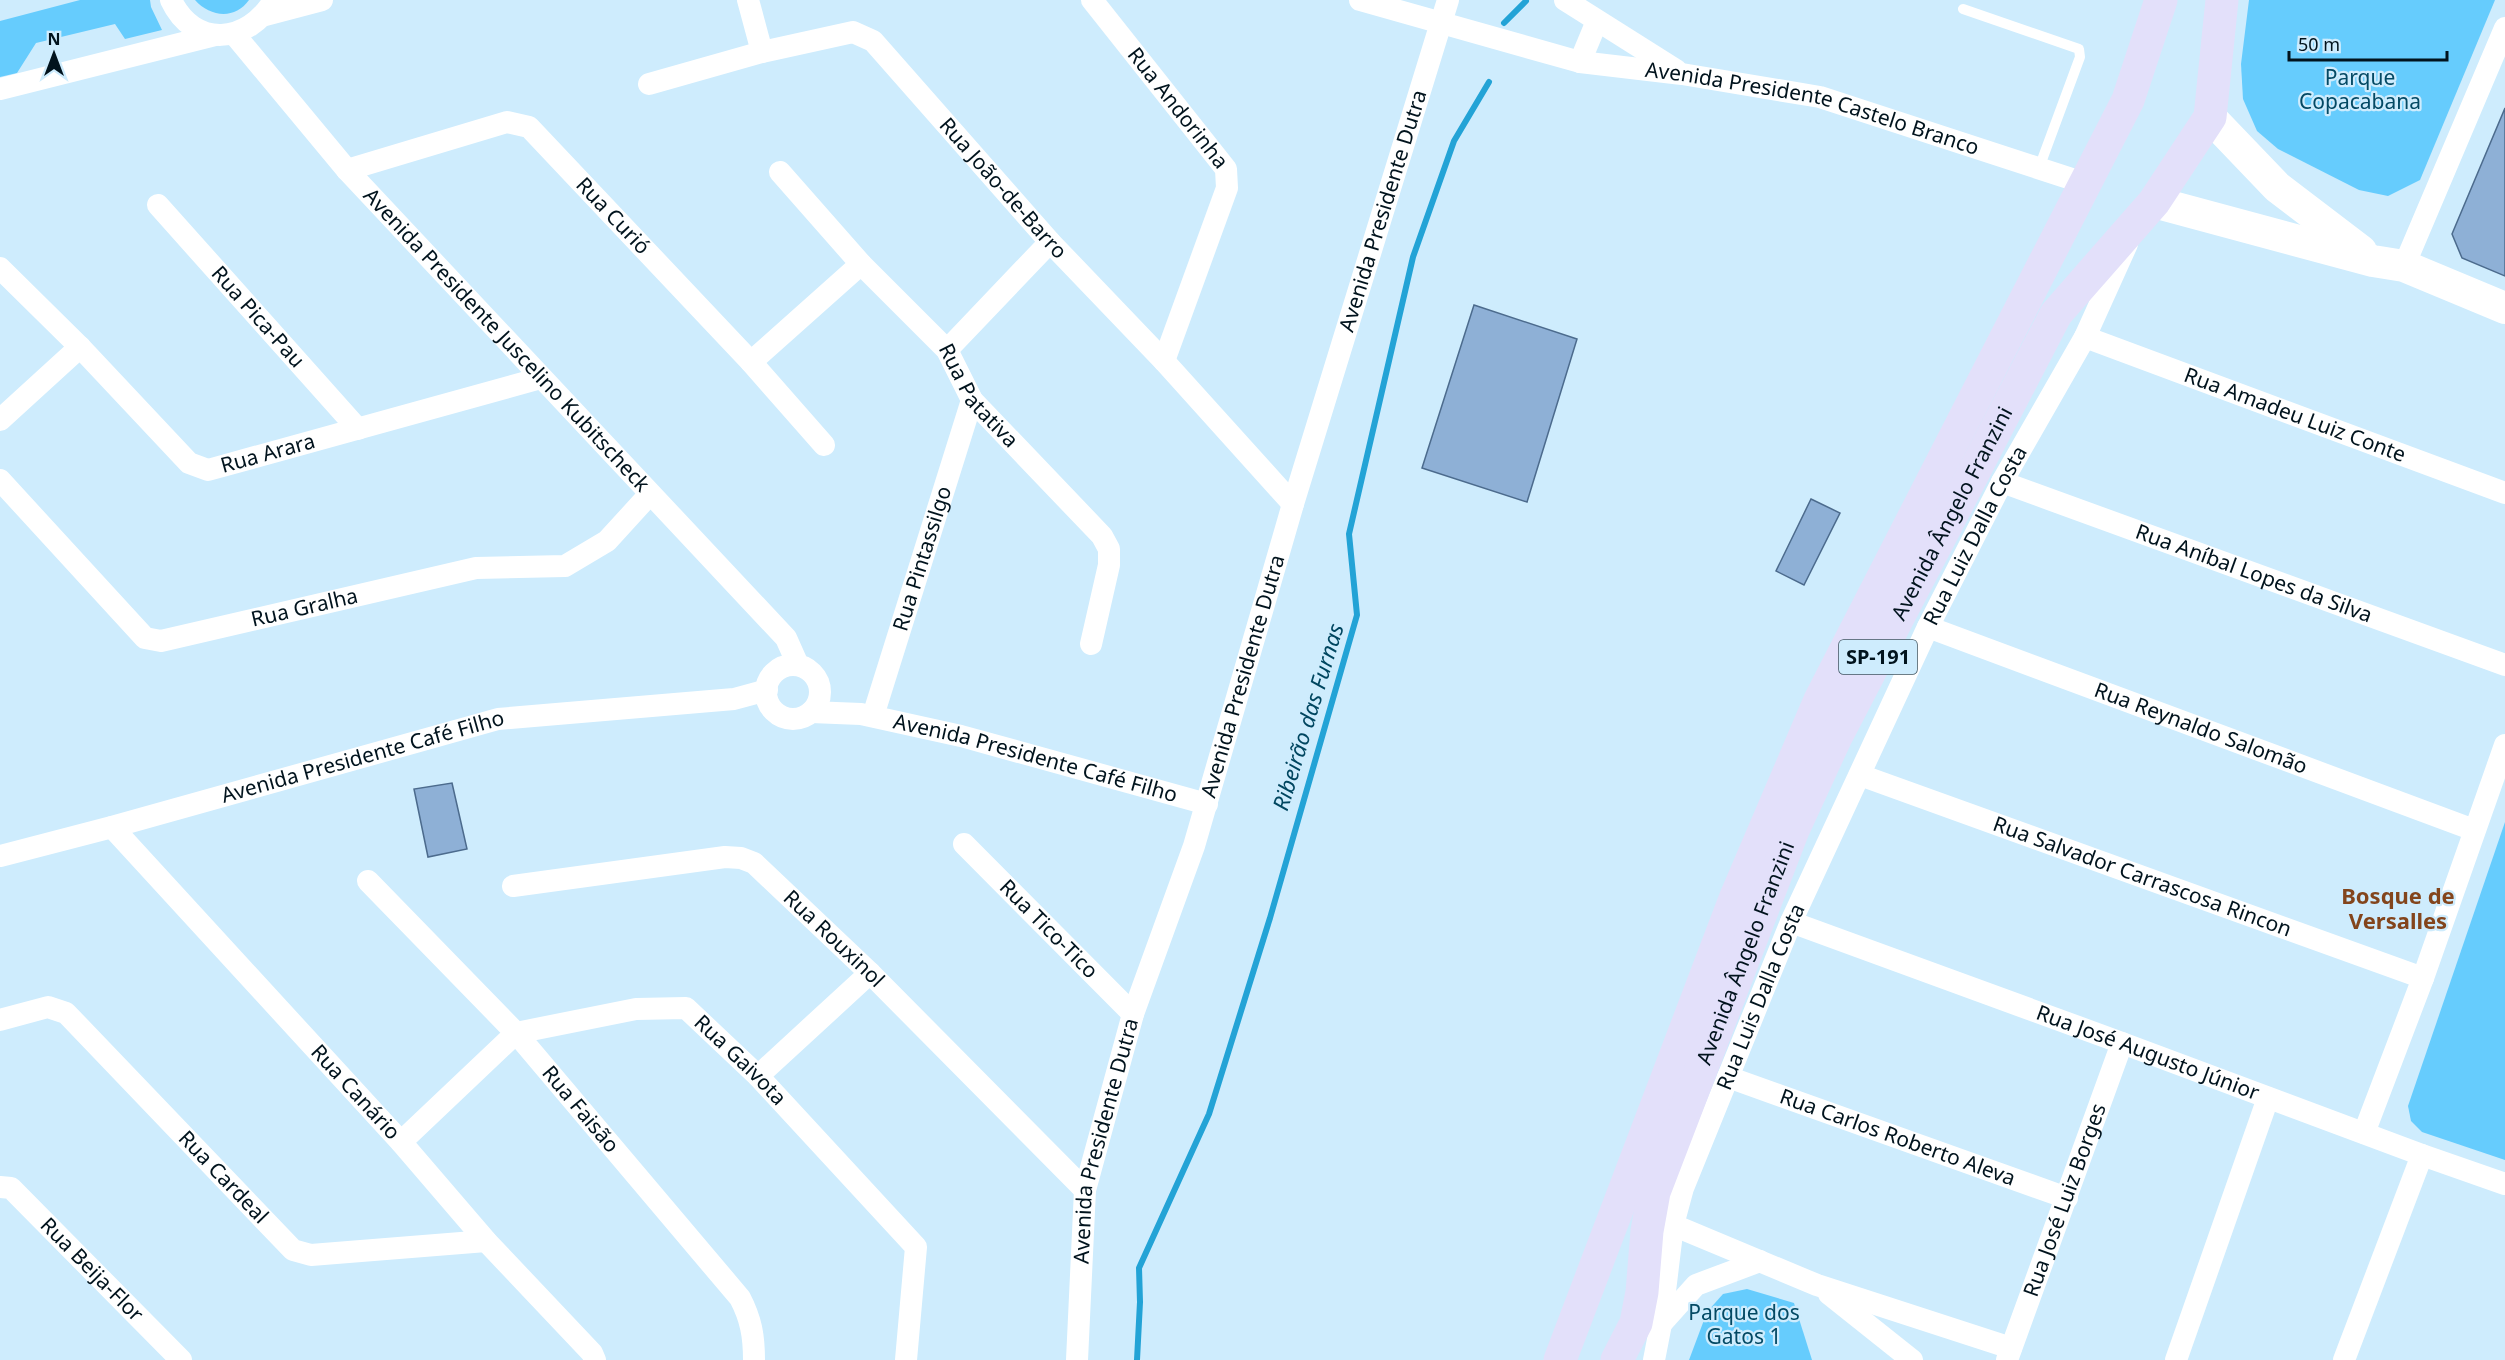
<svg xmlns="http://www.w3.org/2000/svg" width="2505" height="1360" font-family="'Noto Sans',sans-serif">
  <rect width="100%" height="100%" fill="#ceecfd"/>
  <g fill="#66ccfd">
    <path d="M80,0H150L151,7L162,30L125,39L115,24L36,43L17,73L0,77V21Z"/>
    <path d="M195,0H249C235,20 210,17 195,0Z"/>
    <path d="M2249,0H2495L2420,180L2388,196L2359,190L2278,149L2257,131L2243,99L2241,64Z"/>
    <path d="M2505,822V1160L2422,1132L2411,1121L2408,1106Z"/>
    <path d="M1747,1289L1794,1303L1812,1360H1689L1707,1312L1723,1294Z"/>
  </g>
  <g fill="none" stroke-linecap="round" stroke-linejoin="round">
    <g stroke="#23a3d6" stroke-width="6">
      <path d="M1504,23L1526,1"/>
      <path d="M1137,1360L1140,1302L1139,1268L1209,1114L1270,918L1357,615L1349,534L1413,257L1454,141L1489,82"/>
    </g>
  </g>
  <g fill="#8eb0d6" stroke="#4c6b8d" stroke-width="1.5">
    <path d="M2505,108V276L2462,258L2452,234Z"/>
    <path d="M1474,305L1577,339L1527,502L1422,468Z"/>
    <path d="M1811,499L1840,513L1804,585L1776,571Z"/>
    <path d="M452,783L467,849L428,857L414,789Z"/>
  </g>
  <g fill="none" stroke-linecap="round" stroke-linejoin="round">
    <path stroke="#fff" stroke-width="10" d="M1963,9L2079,49L2080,57L2039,168"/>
    <g stroke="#fff" stroke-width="22">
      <path d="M171,0C194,49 248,44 274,0"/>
      <path d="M748,0L762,52"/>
      <path id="s1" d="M1092,0L1226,169L1227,188L1164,361"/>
      <path id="s2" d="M1360,0L1580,62L1682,74L1820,97L2084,183"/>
      <path d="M1565,0L1676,70"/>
      <path d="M265,15L322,0"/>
      <path id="s3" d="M234,34L347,170L786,638L798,665"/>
      <path d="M1580,62L1597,21"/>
      <path id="s4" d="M649,84L762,52L853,32L873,41L1050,242L1164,361L1293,504"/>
      <path d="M0,89L215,35"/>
      <path id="s5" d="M347,170L507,122L529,127L751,362L824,445"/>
      <path id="s6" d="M780,172L861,264L947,350L972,400L1102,536L1109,549V565L1091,644"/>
      <path id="s7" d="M158,205L358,429"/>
      <path d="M2404,266L2505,28"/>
      <path id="s8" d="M0,268L80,347L189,463L208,470L541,378"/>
      <path id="s9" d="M2085,337L2505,493"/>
      <path d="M947,350L1050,242"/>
      <path d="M751,362L861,264"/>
      <path d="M0,420L80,347"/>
      <path id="s10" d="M0,480L145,638L161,641L476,568L565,566L607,541L649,495"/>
      <path id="s11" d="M2002,482L2505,665"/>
      <path id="s12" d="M1928,627L2474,830"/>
      <circle cx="793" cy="692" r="27"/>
      <path id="s13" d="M811,712L861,714L961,736L1207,804"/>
      <path id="s14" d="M873,716L972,400"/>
      <path id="s15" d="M1860,775L2423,978"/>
      <path id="s16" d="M112,827L401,1142L486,1241L592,1353L595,1360"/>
      <path id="s17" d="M964,844L1133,1014"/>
      <path id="s18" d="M0,856L112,827L498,719L734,699L767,690"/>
      <path id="s19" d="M368,881L516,1033L740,1298C751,1319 754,1336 754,1360"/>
      <path id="s20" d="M513,886L725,857L741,858L754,863L870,973L1085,1190"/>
      <path id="s21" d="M1791,922L2122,1043L2422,1155L2505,1184"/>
      <path id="s22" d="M0,1020L48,1007L66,1013L293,1250L311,1255L486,1241"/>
      <path d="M758,1076L870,973"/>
      <path id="s23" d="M1728,1077L2067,1198"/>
      <path d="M2364,1133L2423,978L2505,745"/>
      <path id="s24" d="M401,1142L516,1033L636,1009L686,1008L758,1076L916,1247L906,1360"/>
      <path id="s25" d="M0,1187L11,1188L181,1360"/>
      <path d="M1673,1225L1817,1285L2011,1348"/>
      <path d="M1829,1294L1912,1360"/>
      <path d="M1661,1324L1696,1285L1760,1261"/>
      <path id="s26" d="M1077,1360L1085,1190L1133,1014L1194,846L1293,504L1448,0"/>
      <path id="s27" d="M1654,1360L1661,1324L1673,1225L1683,1188L1791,922L1928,627L2002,482L2085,337L2127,244"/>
      <path id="s28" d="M2007,1360L2122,1043"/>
      <path d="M2176,1360L2268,1098"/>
      <path d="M2344,1360L2422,1155"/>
    </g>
    <g stroke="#fff" stroke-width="32">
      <path d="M2210,117L2277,187L2361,251"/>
      <path d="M2154,202L2373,261L2404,266L2505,308"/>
    </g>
    <g stroke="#e3e0fa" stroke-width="33">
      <path d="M1560,1360L1735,899L1820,700L2128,100L2161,0"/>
      <path id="s29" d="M1617,1360L1636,1323L1642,1292L1647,1231L1654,1192L1793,830L1835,739L2056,314L2154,202L2210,117L2222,0"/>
    </g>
  </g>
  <g text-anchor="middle" stroke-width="4.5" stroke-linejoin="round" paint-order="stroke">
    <rect fill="#ceecfd" stroke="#3e5460" stroke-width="1.5" x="1839" y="640" width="78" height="34" rx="4.5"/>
    <g font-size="20" font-weight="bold" fill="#01131d">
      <text x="1878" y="664">SP-191</text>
    </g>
    <g font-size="21" fill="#034964" stroke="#ceecfd">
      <text x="2360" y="85">Parque<tspan x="2360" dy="24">Copacabana</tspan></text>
      <text x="1744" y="1320">Parque dos<tspan x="1744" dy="24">Gatos 1</tspan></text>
    </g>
    <g font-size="21" fill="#01131d" stroke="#ceecfd">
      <text dy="7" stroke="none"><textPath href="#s1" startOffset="138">Rua Andorinha</textPath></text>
      <text dy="7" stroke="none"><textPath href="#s2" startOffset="466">Avenida Presidente Castelo Branco</textPath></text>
      <text dy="7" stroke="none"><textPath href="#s4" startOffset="429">Rua João-de-Barro</textPath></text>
      <text dy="7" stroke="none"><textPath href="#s26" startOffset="1194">Avenida Presidente Dutra</textPath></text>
      <text dy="7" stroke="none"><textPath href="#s5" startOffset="312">Rua Curió</textPath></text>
      <text dy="7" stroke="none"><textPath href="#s7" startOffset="150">Rua Pica-Pau</textPath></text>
      <text dy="7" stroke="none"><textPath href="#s3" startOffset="410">Avenida Presidente Juscelino Kubitscheck</textPath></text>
      <text dy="7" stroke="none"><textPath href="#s6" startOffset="300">Rua Patativa</textPath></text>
      <text dy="7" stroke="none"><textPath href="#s9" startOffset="224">Rua Amadeu Luiz Conte</textPath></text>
      <text dy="7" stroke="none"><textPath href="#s8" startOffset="354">Rua Arara</textPath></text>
      <text dy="7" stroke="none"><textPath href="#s29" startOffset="916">Avenida Ângelo Franzini</textPath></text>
      <text dy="7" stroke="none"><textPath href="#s27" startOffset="890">Rua Luiz Dalla Costa</textPath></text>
      <text dy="7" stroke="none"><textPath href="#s14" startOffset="165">Rua Pintassilgo</textPath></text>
      <text dy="7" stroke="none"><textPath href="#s11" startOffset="268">Rua Aníbal Lopes da Silva</textPath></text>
      <text dy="7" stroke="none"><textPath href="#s10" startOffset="378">Rua Gralha</textPath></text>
      <text dy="7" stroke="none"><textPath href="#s26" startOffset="708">Avenida Presidente Dutra</textPath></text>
      <text dy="7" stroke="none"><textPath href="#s12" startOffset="291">Rua Reynaldo Salomão</textPath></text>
      <text dy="7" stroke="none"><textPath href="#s18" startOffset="376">Avenida Presidente Café Filho</textPath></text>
      <text dy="7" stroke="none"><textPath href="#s13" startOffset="230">Avenida Presidente Café Filho</textPath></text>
      <text dy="7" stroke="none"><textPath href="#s15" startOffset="300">Rua Salvador Carrascosa Rincon</textPath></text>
      <text dy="7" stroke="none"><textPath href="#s17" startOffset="120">Rua Tico-Tico</textPath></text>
      <text dy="7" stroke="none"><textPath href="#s20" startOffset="354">Rua Rouxinol</textPath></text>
      <text dy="7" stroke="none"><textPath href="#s29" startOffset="430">Avenida Ângelo Franzini</textPath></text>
      <text dy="7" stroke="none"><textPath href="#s27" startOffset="381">Rua Luis Dalla Costa</textPath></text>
      <text dy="7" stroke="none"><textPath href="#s21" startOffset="380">Rua José Augusto Júnior</textPath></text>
      <text dy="7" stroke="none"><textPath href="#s24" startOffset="406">Rua Gaivota</textPath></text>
      <text dy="7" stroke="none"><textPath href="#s16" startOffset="360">Rua Canário</textPath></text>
      <text dy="7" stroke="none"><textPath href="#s19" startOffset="312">Rua Faisão</textPath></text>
      <text dy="7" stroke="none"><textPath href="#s23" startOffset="180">Rua Carlos Roberto Aleva</textPath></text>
      <text dy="7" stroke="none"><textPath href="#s26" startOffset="222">Avenida Presidente Dutra</textPath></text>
      <text dy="7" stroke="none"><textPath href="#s22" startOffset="296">Rua Cardeal</textPath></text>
      <text dy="7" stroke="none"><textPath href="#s28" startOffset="170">Rua José Luiz Borges</textPath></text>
      <text dy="7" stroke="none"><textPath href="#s25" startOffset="126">Rua Beija-Flor</textPath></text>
    </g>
    <g font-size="22" font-style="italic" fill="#004660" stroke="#ceecfd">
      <text transform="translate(1308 717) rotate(-73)" y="8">Ribeirão das Furnas</text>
    </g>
    <g font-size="22" font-weight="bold" fill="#83451c" stroke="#ceecfd">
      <text x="2398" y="904">Bosque de<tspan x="2398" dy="25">Versalles</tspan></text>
    </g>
  </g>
  <g transform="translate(54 54)" stroke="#ceecfd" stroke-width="4.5" paint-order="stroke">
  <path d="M0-4.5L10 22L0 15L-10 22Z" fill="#01131d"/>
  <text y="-9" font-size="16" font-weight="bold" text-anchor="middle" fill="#01131d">N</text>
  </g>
  <path d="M2289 51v9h158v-9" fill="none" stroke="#01131d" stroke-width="3"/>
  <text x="2298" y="51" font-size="18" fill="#01131d" stroke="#ceecfd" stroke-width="4.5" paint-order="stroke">50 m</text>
</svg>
